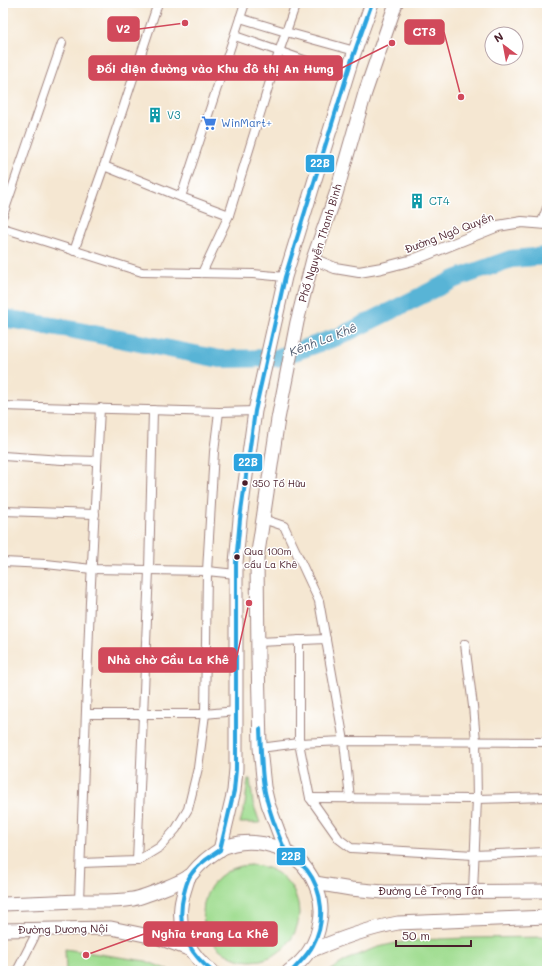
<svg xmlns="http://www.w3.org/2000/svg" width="550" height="974" font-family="Mali,sans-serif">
  <rect width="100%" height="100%" fill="#fff"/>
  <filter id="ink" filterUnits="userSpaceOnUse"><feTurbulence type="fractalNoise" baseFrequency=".025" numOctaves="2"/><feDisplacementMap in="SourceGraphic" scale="8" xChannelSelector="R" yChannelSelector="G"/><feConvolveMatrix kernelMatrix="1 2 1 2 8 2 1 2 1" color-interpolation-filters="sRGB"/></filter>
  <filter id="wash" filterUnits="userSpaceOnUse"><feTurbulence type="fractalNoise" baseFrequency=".012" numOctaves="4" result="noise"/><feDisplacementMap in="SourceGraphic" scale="16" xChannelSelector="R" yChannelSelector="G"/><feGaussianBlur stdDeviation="0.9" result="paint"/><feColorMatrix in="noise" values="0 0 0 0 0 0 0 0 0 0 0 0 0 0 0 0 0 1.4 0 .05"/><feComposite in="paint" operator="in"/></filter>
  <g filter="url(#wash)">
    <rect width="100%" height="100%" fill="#f5e7d2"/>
    <g fill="#a0dd91" stroke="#757e5e">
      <path d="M248,779H250L253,803L260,823H240L245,804Z"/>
      <circle cx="251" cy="913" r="48"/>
      <path d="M547,937V971H329C376,939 413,940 467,938C494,938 520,937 547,937Z"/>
      <path d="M65,949L146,961L171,971H66Z"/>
    </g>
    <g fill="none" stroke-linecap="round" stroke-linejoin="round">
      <path stroke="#58b4d6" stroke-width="18" d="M3,318L64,328L220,359L277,358L340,336L455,279L511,259L547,256"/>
    </g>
  </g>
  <g filter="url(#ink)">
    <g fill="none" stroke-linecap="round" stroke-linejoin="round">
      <g stroke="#a0837e" stroke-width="10">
        <g id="minor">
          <path d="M240,18L286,32L355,51"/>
          <path d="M235,36L347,75"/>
          <path d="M104,166L181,197L229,215"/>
          <path d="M181,197L245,3"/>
          <path d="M3,215L62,43"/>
          <path d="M541,224L547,208"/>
          <path d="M3,228L142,272L253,274L285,277"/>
          <path d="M74,251L104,166L158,3"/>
          <path d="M202,273L229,215L279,52L296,3"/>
          <path d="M3,406L219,412L255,411"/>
          <path d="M3,456L62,460L97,461"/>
          <path d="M3,511L95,514"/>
          <path d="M263,519L284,526L319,601L344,741L350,799"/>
          <path d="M3,562L46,564L92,569L207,571L236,574"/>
          <path d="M299,640V743L310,798L339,839L351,848L474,855L547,852"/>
          <path d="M258,642L326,639"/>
          <path d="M465,644L473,706L476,741L477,799L473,891"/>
          <path d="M86,714H205L236,711"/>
          <path d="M260,748L299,743L344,741L547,742"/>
          <path d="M310,798L477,799L547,797"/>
          <path d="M137,861L149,570L153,410"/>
          <path d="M81,863L137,861L160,847L176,829L188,809L198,768L205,714L207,571L214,452L219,412"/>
          <path d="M79,901L90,602L100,408"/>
          <path d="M17,971L38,930"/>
        </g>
      </g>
      <g stroke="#a0837e" stroke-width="12">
        <path id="tertiary" d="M313,259L335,268L359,272L382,268L413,260L498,226L522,222L547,224"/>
      </g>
      <g stroke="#a0837e" stroke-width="15">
        <g id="primary">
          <path d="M220,850L234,791L236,769V563L240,519L255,411L285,277L351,62L372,3"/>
          <path d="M286,852L268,804L264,787L260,748L258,658L257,559L278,419L297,322L313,259L336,194L365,93L396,3"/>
          <path d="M189,876C186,886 182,896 181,906C178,931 191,957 212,971"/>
          <path d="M315,883L351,889L383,892L547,891"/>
          <path d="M3,904C28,903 54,902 79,901C97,901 115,902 133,899C144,897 181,882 190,876C194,872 197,867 202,863C207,858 213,854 219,850C246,835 282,843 303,865C316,880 324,902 320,921C317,942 307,959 289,971"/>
          <path d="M3,930L111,928L159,938L191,950"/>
          <path d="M310,951C340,939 366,929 398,923L547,917"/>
        </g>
      </g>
      <use href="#minor" stroke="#fff" stroke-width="8"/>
      <use href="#tertiary" stroke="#fff" stroke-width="10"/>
      <use href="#primary" stroke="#fff" stroke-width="13"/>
      <g stroke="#fff" stroke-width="7">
        <g id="bus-1">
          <path d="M260,729C261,748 261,768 264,787C267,805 277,833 285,850C288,856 302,864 307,870C323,891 326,922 313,945C308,955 299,963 292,971"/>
          <path d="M212,971C186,951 176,925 184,893C186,886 187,879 192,873C199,863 210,857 220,850L234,791L236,769V563L240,519L255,411L285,277L351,62L372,3"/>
        </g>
      </g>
      <use href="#bus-1" stroke="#2ca3df" stroke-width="4"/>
    </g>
  </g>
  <defs>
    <g id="building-bare" transform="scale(1.2)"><path d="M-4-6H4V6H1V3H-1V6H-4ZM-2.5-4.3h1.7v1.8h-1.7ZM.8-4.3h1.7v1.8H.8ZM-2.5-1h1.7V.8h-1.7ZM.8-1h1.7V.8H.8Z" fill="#0f9aa8" stroke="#fff" stroke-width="2.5" paint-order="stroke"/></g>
    <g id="supermarket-bare" transform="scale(1.2)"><path d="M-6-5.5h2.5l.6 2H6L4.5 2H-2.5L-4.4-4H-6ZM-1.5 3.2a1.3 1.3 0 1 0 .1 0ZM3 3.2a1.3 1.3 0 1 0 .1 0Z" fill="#3f7fe0" stroke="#fff" stroke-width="2.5" paint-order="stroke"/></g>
  </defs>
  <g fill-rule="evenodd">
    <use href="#building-bare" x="155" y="115"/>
    <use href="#supermarket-bare" x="209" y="123"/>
    <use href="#building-bare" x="417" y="201"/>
  </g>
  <g fill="#4a1f2b" stroke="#fff" stroke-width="1.5">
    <circle cx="245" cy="483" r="3.5"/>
    <circle cx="237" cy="557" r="3.5"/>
  </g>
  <g text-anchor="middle" stroke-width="3" stroke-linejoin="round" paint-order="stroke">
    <g font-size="10" fill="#4a1f2b" stroke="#fff" text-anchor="start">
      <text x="252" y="487">350 Tố Hữu</text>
      <text x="244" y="555">Qua 100m<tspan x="244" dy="13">cầu La Khê</tspan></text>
    </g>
    <g font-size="11" fill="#0d838f" stroke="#fff" text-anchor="start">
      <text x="167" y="119">V3</text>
      <text x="429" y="205">CT4</text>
    </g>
    <g font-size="11" fill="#366cbe" stroke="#fff" text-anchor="start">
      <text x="221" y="127">WinMart+</text>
    </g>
    <g font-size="11" fill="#4a1f2b" stroke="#fff">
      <text transform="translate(449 233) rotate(-21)" y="4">Đường Ngô Quyền</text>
      <text transform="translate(320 243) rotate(-73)" y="4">Phố Nguyễn Thanh Bình</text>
      <text x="431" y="895">Đường Lê Trọng Tấn</text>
      <text transform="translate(63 929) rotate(-1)" y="4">Đường Dương Nội</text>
    </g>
    <g font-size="12" font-style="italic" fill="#505b6f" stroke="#fff">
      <text transform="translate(323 340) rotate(-21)" y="4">Kênh La Khê</text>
    </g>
  </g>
  <path fill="none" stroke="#d1495b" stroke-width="1.5" d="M185 23L139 29M461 97L444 32M392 43L342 68M249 603L236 660M86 955L144 934"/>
  <g fill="#d1495b" stroke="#fff" stroke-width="1.5">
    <circle cx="185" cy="23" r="4"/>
    <circle cx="461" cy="97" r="4"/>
    <circle cx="392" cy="43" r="4"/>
    <circle cx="249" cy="603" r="4"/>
    <circle cx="86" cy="955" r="4"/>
  </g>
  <g fill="#d1495b" stroke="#d1495b" stroke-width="1.5">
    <rect x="108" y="17" width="31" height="24" rx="4"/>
    <rect x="405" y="20" width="39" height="24" rx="4"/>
    <rect x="89" y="56" width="253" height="24" rx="4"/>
    <rect x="99" y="648" width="137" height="24" rx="4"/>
    <rect x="144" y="922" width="133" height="24" rx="4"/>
  </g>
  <g font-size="12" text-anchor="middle" font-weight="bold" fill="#fff">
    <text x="123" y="33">V2</text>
    <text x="424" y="36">CT3</text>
    <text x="215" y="73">Đối diện đường vào Khu đô thị An Hưng</text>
    <text x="168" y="664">Nhà chờ Cầu La Khê</text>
    <text x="210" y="938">Nghĩa trang La Khê</text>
  </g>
  <g stroke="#fff" stroke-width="1.5">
    <rect x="305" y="154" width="30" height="19" rx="4" fill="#2ca3df"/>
    <rect x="233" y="453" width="30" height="19" rx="4" fill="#2ca3df"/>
    <rect x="276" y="847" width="30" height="19" rx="4" fill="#2ca3df"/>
  </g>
  <g font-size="11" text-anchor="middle" font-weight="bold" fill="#fff">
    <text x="320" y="167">22B</text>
    <text x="248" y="466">22B</text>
    <text x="291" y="860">22B</text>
  </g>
  <rect width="550" height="974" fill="none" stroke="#fff" stroke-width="16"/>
  <g transform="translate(504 46) rotate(328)"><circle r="19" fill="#ffffff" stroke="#b7a5aa"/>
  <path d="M0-3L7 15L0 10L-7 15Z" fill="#d1495b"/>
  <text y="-6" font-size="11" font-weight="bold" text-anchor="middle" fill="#4a1f2b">N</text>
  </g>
  <path d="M396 940v6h75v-6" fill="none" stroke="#4a1f2b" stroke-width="2"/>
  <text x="402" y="940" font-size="12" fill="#4a1f2b" stroke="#ffffff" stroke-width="3" paint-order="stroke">50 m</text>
</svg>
